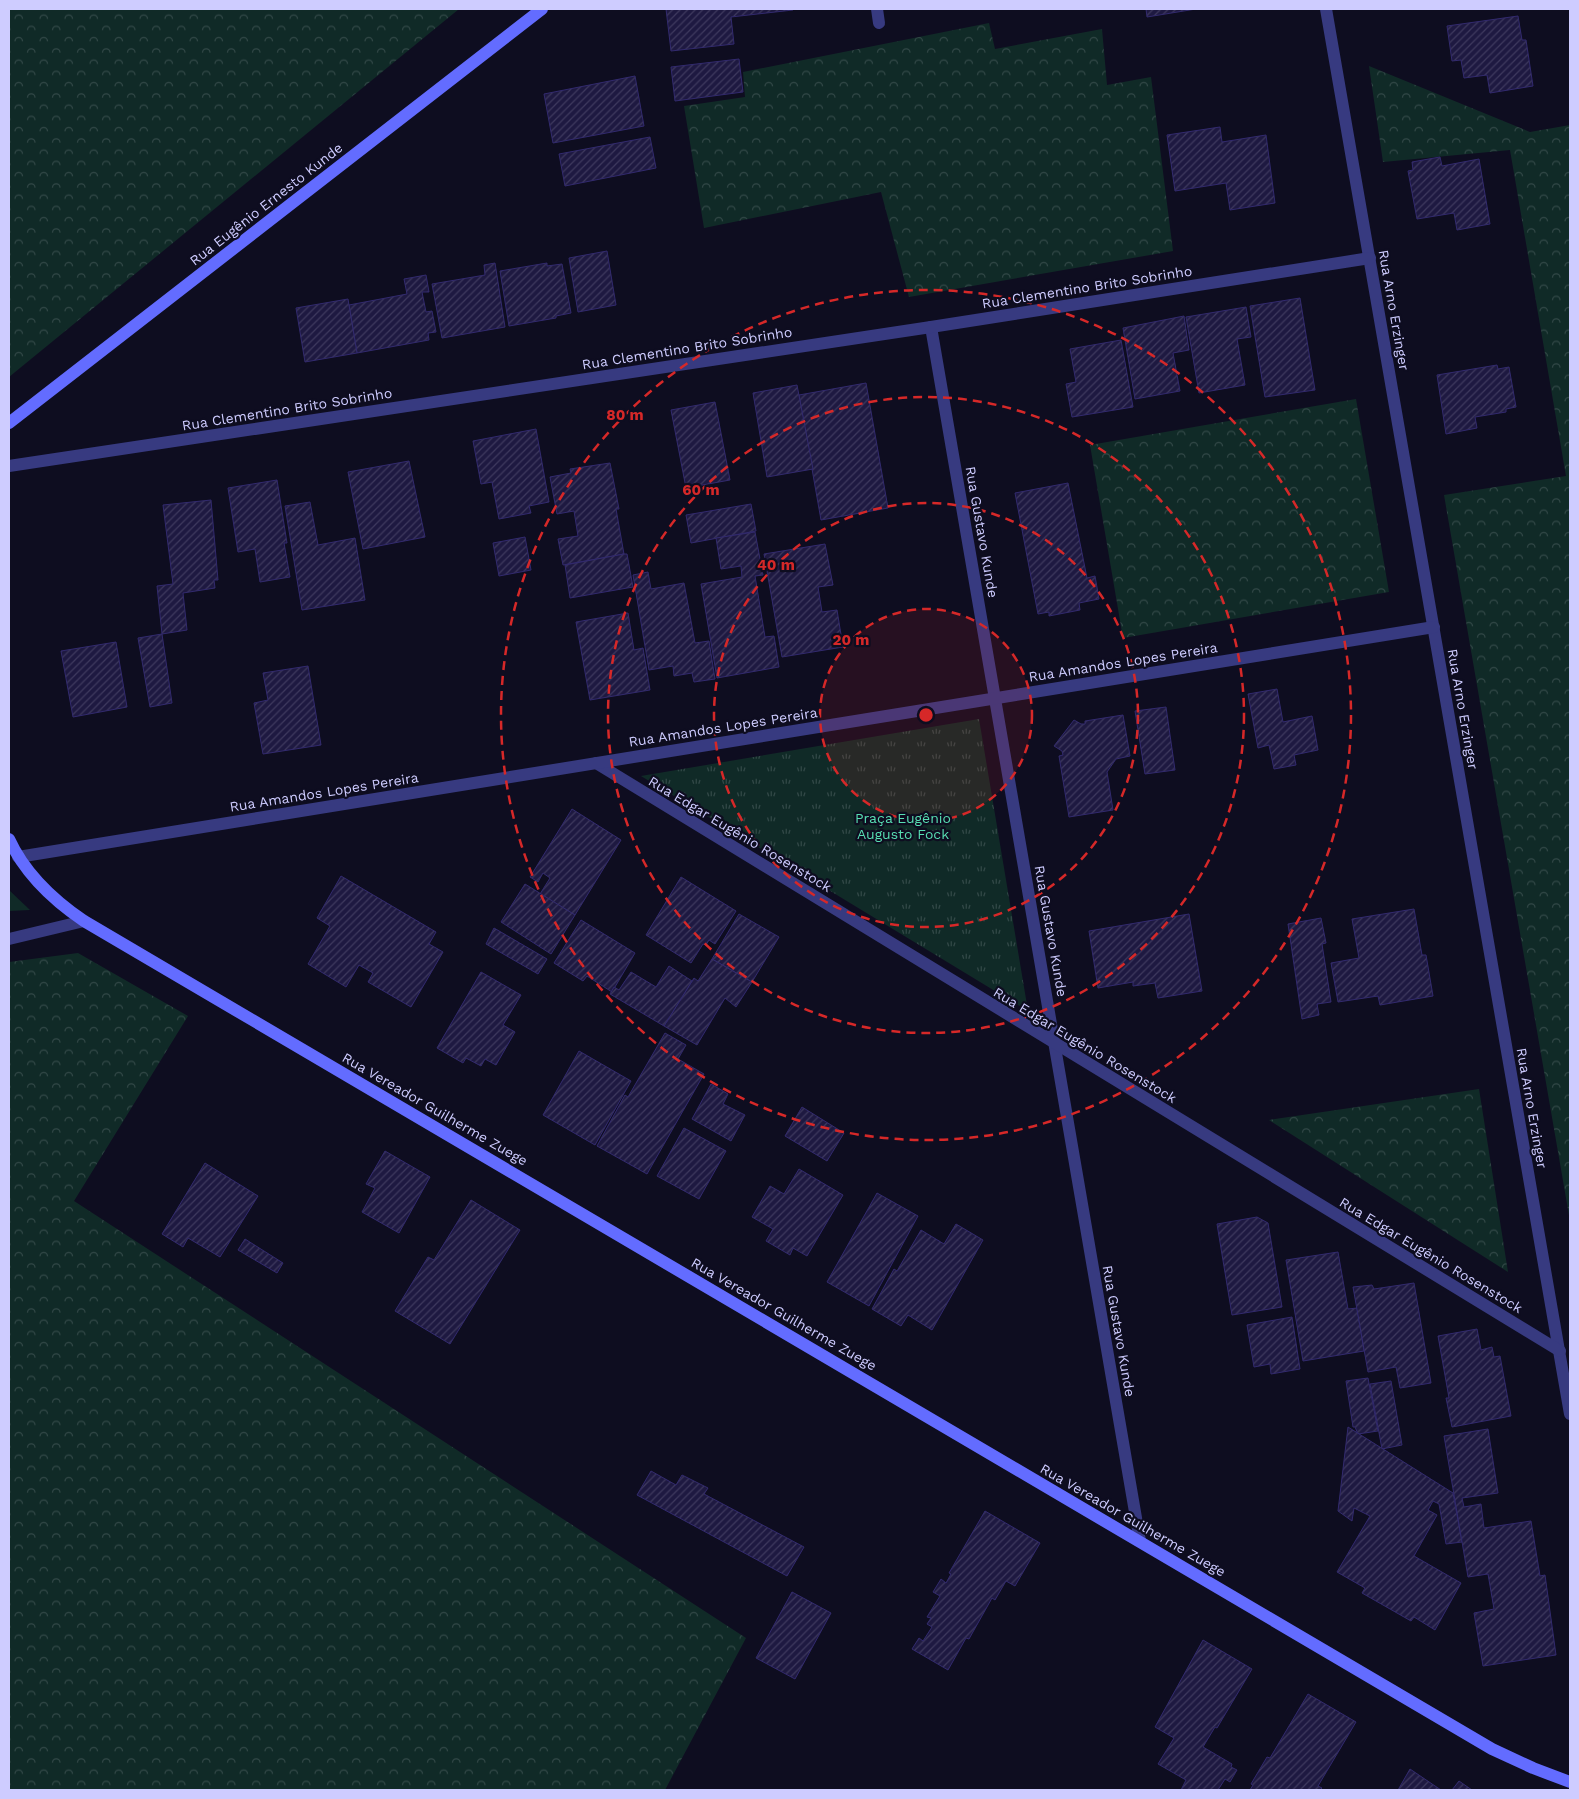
<svg xmlns="http://www.w3.org/2000/svg" width="1579" height="1799" font-family="'Work Sans',sans-serif">
  <defs>
    <pattern id="forest-crowns" width="20" height="18" patternUnits="userSpaceOnUse" patternTransform="scale(1.25)"><rect width="20" height="18" fill="#102a27"/><path d="M2 6a3 3 0 1 1 6 0M12 15a3 3 0 1 1 6 0" fill="none" stroke="#324847"/></pattern>
    <pattern id="park-tufts" width="24" height="20" patternUnits="userSpaceOnUse" patternTransform="scale(1.25)"><rect width="24" height="20" fill="#102a27"/><path d="M3 7l-1-3M5 7V3M7 7l1-3M15 17l-1-3M17 17v-4M19 17l1-3" fill="none" stroke="#324847"/></pattern>
    <pattern id="building-hatch" width="6" height="6" patternUnits="userSpaceOnUse" patternTransform="scale(1.25)"><rect width="6" height="6" fill="#1e1941"/><path d="M-1 1l2-2M0 6l6-6M5 7l2-2" fill="none" stroke="#3e395e"/></pattern>
  </defs>
  <rect width="100%" height="100%" fill="#0e0d20"/>
  <path fill="#102a27" d="M9,890L30,910L9,911Z"/>
  <g fill="url(#forest-crowns)">
    <path d="M9,9H459L9,377Z"/>
    <path d="M989,23L995,49L1102,29L1107,85L1151,77L1173,251L909,297L881,192L704,228L684,106L745,97L743,72Z"/>
    <path d="M1369,66L1530,132L1570,125V1221L1444,495L1566,476L1510,150L1383,162Z"/>
    <path d="M1356,399L1389,592L1123,638L1090,445Z"/>
    <path d="M78,953L188,1016L74,1201L746,1638L665,1790H9V962Z"/>
    <path d="M1479,1089L1508,1272L1269,1120Z"/>
  </g>
  <path fill="url(#park-tufts)" d="M979,719L1028,1011L641,776Z"/>
  <g fill="url(#building-hatch)" stroke="#322a6e">
    <path d="M666,9H793V10L731,17L734,44L671,51Z"/>
    <path d="M1146,9H1196L1147,17Z"/>
    <path d="M1518,16L1522,40H1526L1533,86L1490,93L1487,75L1464,78L1461,60L1452,61L1447,26Z"/>
    <path d="M739,59L743,92L675,101L671,67Z"/>
    <path d="M635,76L644,126L553,143L544,94Z"/>
    <path d="M1220,127L1222,142L1266,135L1275,203L1230,210L1226,183L1175,191L1167,135Z"/>
    <path d="M650,137L656,168L565,186L559,154Z"/>
    <path d="M1440,157L1442,166L1479,159L1490,224L1457,230L1454,213L1417,219L1408,171L1413,170L1412,162Z"/>
    <path d="M607,251L616,305L578,312L569,258Z"/>
    <path d="M495,263L505,327L442,338L432,284L485,275L484,265Z"/>
    <path d="M547,263V266L562,264L571,313L556,316V318L509,326L500,271Z"/>
    <path d="M426,275L429,292H422L426,312L432,311L436,332L428,333L429,340L357,353L349,305L407,294L404,279Z"/>
    <path d="M1300,298L1315,390L1265,397L1250,306Z"/>
    <path d="M348,299L357,353L305,362L296,308Z"/>
    <path d="M1246,307L1251,337L1237,339L1245,385L1199,393L1186,317Z"/>
    <path d="M1184,316L1189,350L1173,353L1180,391L1135,399L1123,328Z"/>
    <path d="M1121,340L1133,407L1072,417L1066,384L1076,382L1070,349Z"/>
    <path d="M1497,365L1498,369L1509,367L1516,407L1506,409V412L1475,417L1477,428L1446,434L1437,375Z"/>
    <path d="M866,383L888,508L821,520L799,395Z"/>
    <path d="M797,385L813,469L767,477L753,393Z"/>
    <path d="M715,402L730,480L686,488L671,410Z"/>
    <path d="M536,429L549,502L529,506L531,513L499,519L492,482L481,484L473,441Z"/>
    <path d="M409,461L425,537L363,549L348,472Z"/>
    <path d="M610,463L619,509H616L624,554L563,565L558,539L578,536L574,511L557,514L550,477L571,473L570,469Z"/>
    <path d="M277,480L287,543H284L290,577L260,582L255,549L238,552L228,488Z"/>
    <path d="M1068,483L1087,578L1095,576L1099,599L1079,603L1080,610L1049,616V612L1038,614L1015,493Z"/>
    <path d="M211,500L218,580H214L215,588L183,593L187,630L162,634L157,586L173,584L163,505Z"/>
    <path d="M310,502L318,545L355,538L365,600L302,610L285,506Z"/>
    <path d="M751,504L756,531L691,543L686,515Z"/>
    <path d="M755,532L763,575L755,576L765,637L774,636L779,667L717,678L701,584L742,577L741,566L721,569L716,538Z"/>
    <path d="M525,537L531,570L499,576L493,543Z"/>
    <path d="M825,544L833,585L818,587L822,612L837,610L843,647L782,657L764,554Z"/>
    <path d="M624,554H627L633,587L570,598L565,565Z"/>
    <path d="M648,572L651,589L684,583L695,643L709,641L715,679L694,682L692,673L674,676L673,666L649,670L633,575Z"/>
    <path d="M628,613L634,650L643,648L650,690L590,700L576,622Z"/>
    <path d="M162,634L172,703L150,707L138,638Z"/>
    <path d="M116,642L127,707L73,717L61,651Z"/>
    <path d="M308,666L321,745L263,754L254,703L268,700L263,673Z"/>
    <path d="M1277,689L1283,722L1312,716L1318,750L1294,755L1296,765L1274,769L1269,745L1258,748L1248,694Z"/>
    <path d="M1166,707L1175,770L1145,774L1135,711Z"/>
    <path d="M1123,715L1130,756L1116,759L1107,772L1113,810L1069,817L1059,756L1063,755L1062,751L1054,746L1074,720L1081,724H1085V721Z"/>
    <path d="M572,809L621,840L575,915L540,894L550,878L543,873L538,882L530,877Z"/>
    <path d="M341,876L436,932L429,944L443,952L411,1007L368,982L373,973L359,965L346,987L308,964L330,926L317,918Z"/>
    <path d="M681,877L736,911L715,944L709,940L706,945L703,944L691,963L646,935Z"/>
    <path d="M525,884L575,915L551,954L501,922Z"/>
    <path d="M1414,909L1422,955H1426L1433,996L1380,1005L1378,996L1338,1002L1331,963L1359,958L1352,919Z"/>
    <path d="M739,914L779,937L752,982L712,959Z"/>
    <path d="M1189,914L1202,991L1158,998L1155,983L1133,986V982L1098,988L1089,931Z"/>
    <path d="M1321,918L1326,943L1322,944L1331,1002L1317,1004L1319,1015L1302,1019L1288,924Z"/>
    <path d="M581,920L635,953L612,992L587,976L583,981L554,963Z"/>
    <path d="M494,928L547,959L538,974L486,944Z"/>
    <path d="M712,959L752,982L736,1007L725,998L697,1045L664,1026L694,978L698,981Z"/>
    <path d="M669,966L692,981L664,1026L610,994L614,987L619,990L631,972L656,987Z"/>
    <path d="M481,972L521,995L503,1025L515,1032L496,1065L485,1059L481,1066L466,1058L463,1063L437,1048Z"/>
    <path d="M665,1033L686,1045L678,1059L704,1074L647,1174L597,1146L625,1095L628,1097Z"/>
    <path d="M579,1051L631,1081L595,1145L543,1115Z"/>
    <path d="M711,1084L728,1094L723,1104L745,1115L731,1141L692,1119Z"/>
    <path d="M802,1107L844,1133L827,1161L785,1136Z"/>
    <path d="M684,1128L726,1151L699,1199L657,1176Z"/>
    <path d="M385,1151L430,1177L399,1233L362,1212L375,1188L366,1184Z"/>
    <path d="M205,1163L258,1196L220,1257L188,1238L183,1247L162,1234Z"/>
    <path d="M799,1169L843,1195L807,1256L793,1248L790,1255L766,1241L773,1229L752,1217L770,1186L784,1194Z"/>
    <path d="M877,1193L918,1216L869,1306L827,1282Z"/>
    <path d="M471,1200L520,1230L450,1344L395,1311L428,1257L434,1260Z"/>
    <path d="M1257,1217L1268,1223L1282,1307L1232,1315L1217,1224Z"/>
    <path d="M956,1224L983,1240L932,1330L908,1315L901,1326L872,1309L894,1269L897,1271L921,1230L944,1244Z"/>
    <path d="M245,1239L283,1263L277,1273L238,1250Z"/>
    <path d="M1338,1252L1348,1309L1357,1308L1364,1351L1303,1361L1286,1260Z"/>
    <path d="M1414,1283L1431,1383L1400,1388L1396,1367L1368,1372L1353,1287L1372,1285L1374,1289Z"/>
    <path d="M1292,1317L1300,1369L1271,1374L1270,1364L1254,1367L1247,1325Z"/>
    <path d="M1477,1329L1481,1350L1492,1347L1494,1357L1500,1356L1511,1416L1452,1427L1446,1398H1449L1438,1336Z"/>
    <path d="M1368,1378L1378,1431L1358,1434L1355,1427H1353L1346,1381Z"/>
    <path d="M1391,1381L1402,1445L1382,1449L1370,1384Z"/>
    <path d="M1348,1427L1453,1493L1462,1542L1446,1544L1439,1504L1433,1501L1428,1510L1437,1515L1414,1556L1461,1583L1435,1630L1414,1617L1411,1621L1362,1593L1365,1588L1337,1572L1370,1516L1354,1508L1352,1521L1338,1511Z"/>
    <path d="M1488,1429L1498,1493L1462,1498L1464,1507L1481,1504L1484,1528L1531,1521L1540,1576L1545,1575L1556,1655L1483,1666L1474,1613L1494,1609L1488,1574L1468,1577L1444,1436Z"/>
    <path d="M651,1471L676,1485L682,1475L708,1488L704,1494L804,1547L787,1576L637,1495Z"/>
    <path d="M985,1511L1040,1543L1015,1586L1006,1581L995,1600L992,1598L969,1639L966,1638L948,1670L912,1649L919,1638L923,1641L932,1627L927,1624L931,1618L927,1617L940,1596L933,1592L941,1579L946,1583L951,1574L949,1573Z"/>
    <path d="M792,1592L831,1613L795,1679L756,1658Z"/>
    <path d="M1203,1640L1252,1669L1217,1728L1215,1727L1203,1747L1232,1764L1231,1767L1237,1770L1230,1782L1225,1779L1218,1790H1181L1186,1780L1158,1764L1174,1738L1155,1727Z"/>
    <path d="M1308,1694L1356,1722L1318,1786L1322,1788L1320,1790H1250L1253,1785L1251,1784L1267,1757L1270,1758Z"/>
    <path d="M1410,1769L1441,1790H1398Z"/>
    <path d="M1459,1781L1472,1790H1452Z"/>
  </g>
  <g fill="none" stroke-linecap="round" stroke-linejoin="round">
    <g stroke="#373a80" stroke-width="12">
      <path d="M877,9L879,23"/>
      <path d="M1326,9L1570,1414"/>
      <path d="M931,327L1140,1541"/>
      <path d="M9,466L931,327L1370,258"/>
      <path d="M596,763L1560,1351"/>
      <path d="M18,857L1434,627"/>
      <path d="M9,939L84,921"/>
    </g>
    <g stroke="#636cff" stroke-width="12">
      <path d="M9,423L542,9"/>
      <path d="M9,839C25,874 53,900 84,921L1492,1749L1533,1768L1570,1782"/>
    </g>
  </g>
  <circle cx="926" cy="715" r="106" fill="#d62828" fill-opacity=".12"/>
  <g fill="none" stroke="#d62828" stroke-width="2.5" stroke-dasharray="9 6">
    <circle cx="926" cy="715" r="106"/>
    <circle cx="926" cy="715" r="212"/>
    <circle cx="926" cy="715" r="318"/>
    <circle cx="926" cy="715" r="425"/>
  </g>
  <g text-anchor="middle" stroke-width="4.5" stroke-linejoin="round" paint-order="stroke">
    <g font-size="14" fill="#ceccff" stroke="#0e0d20">
      <text transform="translate(266 204) rotate(-38)" y="5">Rua Eugênio Ernesto Kunde</text>
      <text transform="translate(1087 287) rotate(-9)" y="5">Rua Clementino Brito Sobrinho</text>
      <text transform="translate(1394 310) rotate(80)" y="5">Rua Arno Erzinger</text>
      <text transform="translate(687 348) rotate(-9)" y="5">Rua Clementino Brito Sobrinho</text>
      <text transform="translate(287 409) rotate(-9)" y="5">Rua Clementino Brito Sobrinho</text>
      <text transform="translate(982 532) rotate(80)" y="5">Rua Gustavo Kunde</text>
      <text transform="translate(1123 662) rotate(-9)" y="5">Rua Amandos Lopes Pereira</text>
      <text transform="translate(1463 709) rotate(80)" y="5">Rua Arno Erzinger</text>
      <text transform="translate(723 727) rotate(-9)" y="5">Rua Amandos Lopes Pereira</text>
      <text transform="translate(324 792) rotate(-9)" y="5">Rua Amandos Lopes Pereira</text>
      <text transform="translate(740 834) rotate(31)" y="5">Rua Edgar Eugênio Rosenstock</text>
      <text transform="translate(1051 931) rotate(80)" y="5">Rua Gustavo Kunde</text>
      <text transform="translate(1085 1045) rotate(31)" y="5">Rua Edgar Eugênio Rosenstock</text>
      <text transform="translate(1532 1108) rotate(80)" y="5">Rua Arno Erzinger</text>
      <text transform="translate(435 1109) rotate(30)" y="5">Rua Vereador Guilherme Zuege</text>
      <text transform="translate(1431 1255) rotate(31)" y="5">Rua Edgar Eugênio Rosenstock</text>
      <text transform="translate(784 1314) rotate(30)" y="5">Rua Vereador Guilherme Zuege</text>
      <text transform="translate(1119 1331) rotate(80)" y="5">Rua Gustavo Kunde</text>
      <text transform="translate(1133 1520) rotate(30)" y="5">Rua Vereador Guilherme Zuege</text>
    </g>
    <g font-size="14" fill="#58dfb3" stroke="#0e0d20">
      <text x="903" y="823">Praça Eugênio<tspan x="903" dy="16">Augusto Fock</tspan></text>
    </g>
  </g>
  <circle cx="926" cy="715" r="8" fill="#d62828" stroke="#0e0d20" stroke-width="2.5"/>
  <g font-size="15" text-anchor="middle" font-weight="bold" fill="#d62828" stroke="#0e0d20" stroke-width="4.5" stroke-linejoin="round" paint-order="stroke">
    <text x="625" y="420">80 m</text>
    <text x="701" y="495">60 m</text>
    <text x="776" y="570">40 m</text>
    <text x="851" y="645">20 m</text>
  </g>
  <rect width="1579" height="1799" fill="none" stroke="#ceccff" stroke-width="20"/>
</svg>
